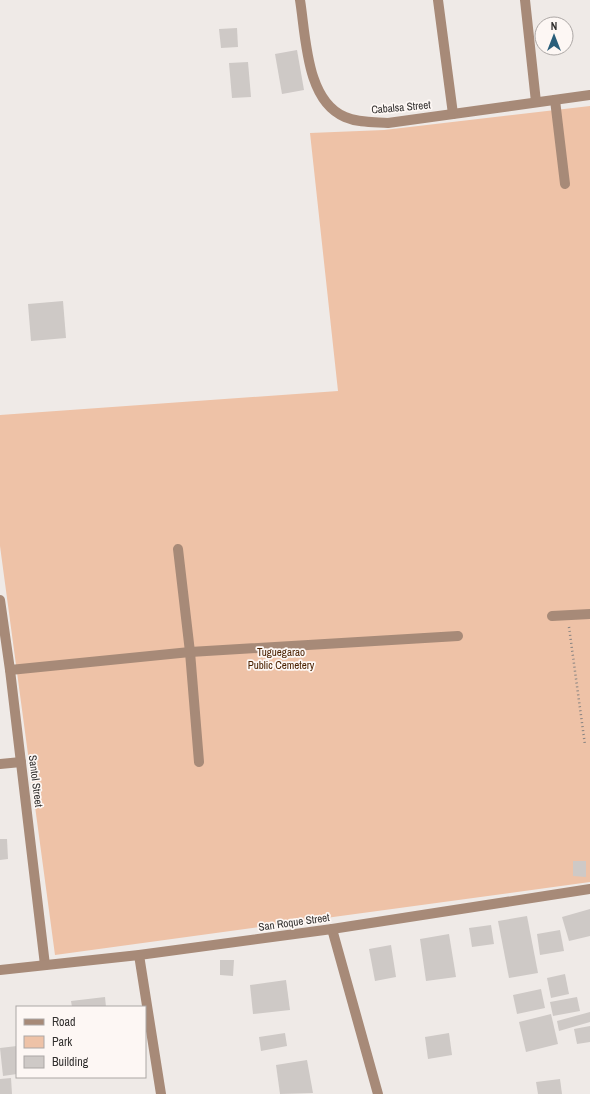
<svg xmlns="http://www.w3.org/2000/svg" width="590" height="1094" font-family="'Archivo Narrow',sans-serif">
  <rect width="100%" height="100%" fill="#efeae7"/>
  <path fill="#eec2a7" d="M590,106V882L55,955L0,546V415L338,391L310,133L384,130Z"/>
  <g fill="#cec9c6">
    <path d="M237,28L238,47L221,48L219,29Z"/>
    <path d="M297,50L304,90L282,94L275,54Z"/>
    <path d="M248,62L251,97L232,98L229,63Z"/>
    <path d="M63,301L66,338L31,341L28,304Z"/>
    <path d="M0,839H7L8,859L0,860Z"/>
    <path d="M573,861H586V877L573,876Z"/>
    <path d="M590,909V936L569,941L562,917Z"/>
    <path d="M527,916L538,973L509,978L498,921Z"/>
    <path d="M491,925L494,944L472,947L469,928Z"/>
    <path d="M560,930L564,951L540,955L537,934Z"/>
    <path d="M449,934L456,977L426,981L420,939Z"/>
    <path d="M391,945L396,977L375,981L369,949Z"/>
    <path d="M220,960H234L233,976L220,975Z"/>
    <path d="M565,974L569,994L551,998L547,978Z"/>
    <path d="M286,980L290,1010L253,1014L250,985Z"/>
    <path d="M541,989L545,1008L517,1014L513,995Z"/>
    <path d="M105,997L106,1007H72L71,1001Z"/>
    <path d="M577,997L580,1011L553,1016L550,1002Z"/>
    <path d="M590,1012V1022L559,1031L557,1021Z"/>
    <path d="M551,1014L558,1044L526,1052L519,1022Z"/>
    <path d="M590,1026V1042L577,1044L574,1029Z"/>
    <path d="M285,1033L287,1046L261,1051L259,1037Z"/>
    <path d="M449,1033L452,1055L428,1059L425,1037Z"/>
    <path d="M17,1046V1074L3,1076L0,1048Z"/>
    <path d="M307,1060L313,1093L280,1094L276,1065Z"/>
    <path d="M11,1078L12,1094H0V1079Z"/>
    <path d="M560,1079L562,1094H538L536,1082Z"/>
  </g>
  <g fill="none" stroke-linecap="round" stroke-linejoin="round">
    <path stroke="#888482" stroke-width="2.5" stroke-dasharray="1 3" stroke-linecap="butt" d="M569,627L585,745"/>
    <g stroke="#a78a78" stroke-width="10">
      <path d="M300,0C306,37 306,101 345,117C359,123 374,122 388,123L590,95"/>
      <path d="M438,0L453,114"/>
      <path d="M525,0L536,102"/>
      <path d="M555,100L565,184"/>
      <path d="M178,549L190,652L199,762"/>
      <path d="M0,600L10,670L45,965"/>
      <path d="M552,616L590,614"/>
      <path d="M10,670L190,652L458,636"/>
      <path d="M0,764L21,762"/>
      <path d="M332,929L378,1094"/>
      <path d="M139,955L161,1094"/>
      <path d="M0,970L139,955L332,929L590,889"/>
    </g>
  </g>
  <g text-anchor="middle" stroke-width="3.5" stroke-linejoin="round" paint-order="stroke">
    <g font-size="11" fill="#32302f" stroke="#fdf7f4">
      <text transform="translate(401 107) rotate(-5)" y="4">Cabalsa Street</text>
      <text transform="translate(36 781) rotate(83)" y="4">Santol Street</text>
      <text transform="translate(294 922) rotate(-8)" y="4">San Roque Street</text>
    </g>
    <g font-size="11" fill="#4a2100" stroke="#fdf7f4">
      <text x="281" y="656">Tuguegarao<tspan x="281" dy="13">Public Cemetery</tspan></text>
    </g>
  </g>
  <rect x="16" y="1006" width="130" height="72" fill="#fdf7f4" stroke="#aca7a5"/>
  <rect x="24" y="1019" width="20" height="6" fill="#a78a78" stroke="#aca7a5"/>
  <text x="52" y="1026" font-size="12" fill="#32302f">Road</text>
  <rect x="24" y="1036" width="20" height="12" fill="#eec2a7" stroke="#aca7a5"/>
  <text x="52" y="1046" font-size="12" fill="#32302f">Park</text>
  <rect x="24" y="1056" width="20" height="12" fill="#cec9c6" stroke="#aca7a5"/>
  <text x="52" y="1066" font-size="12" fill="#32302f">Building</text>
  <g transform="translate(554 36)"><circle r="19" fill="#fdf7f4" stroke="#aca7a5"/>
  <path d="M0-3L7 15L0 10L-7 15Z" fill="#295e7a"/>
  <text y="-6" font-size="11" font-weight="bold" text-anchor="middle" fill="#32302f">N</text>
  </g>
</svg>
